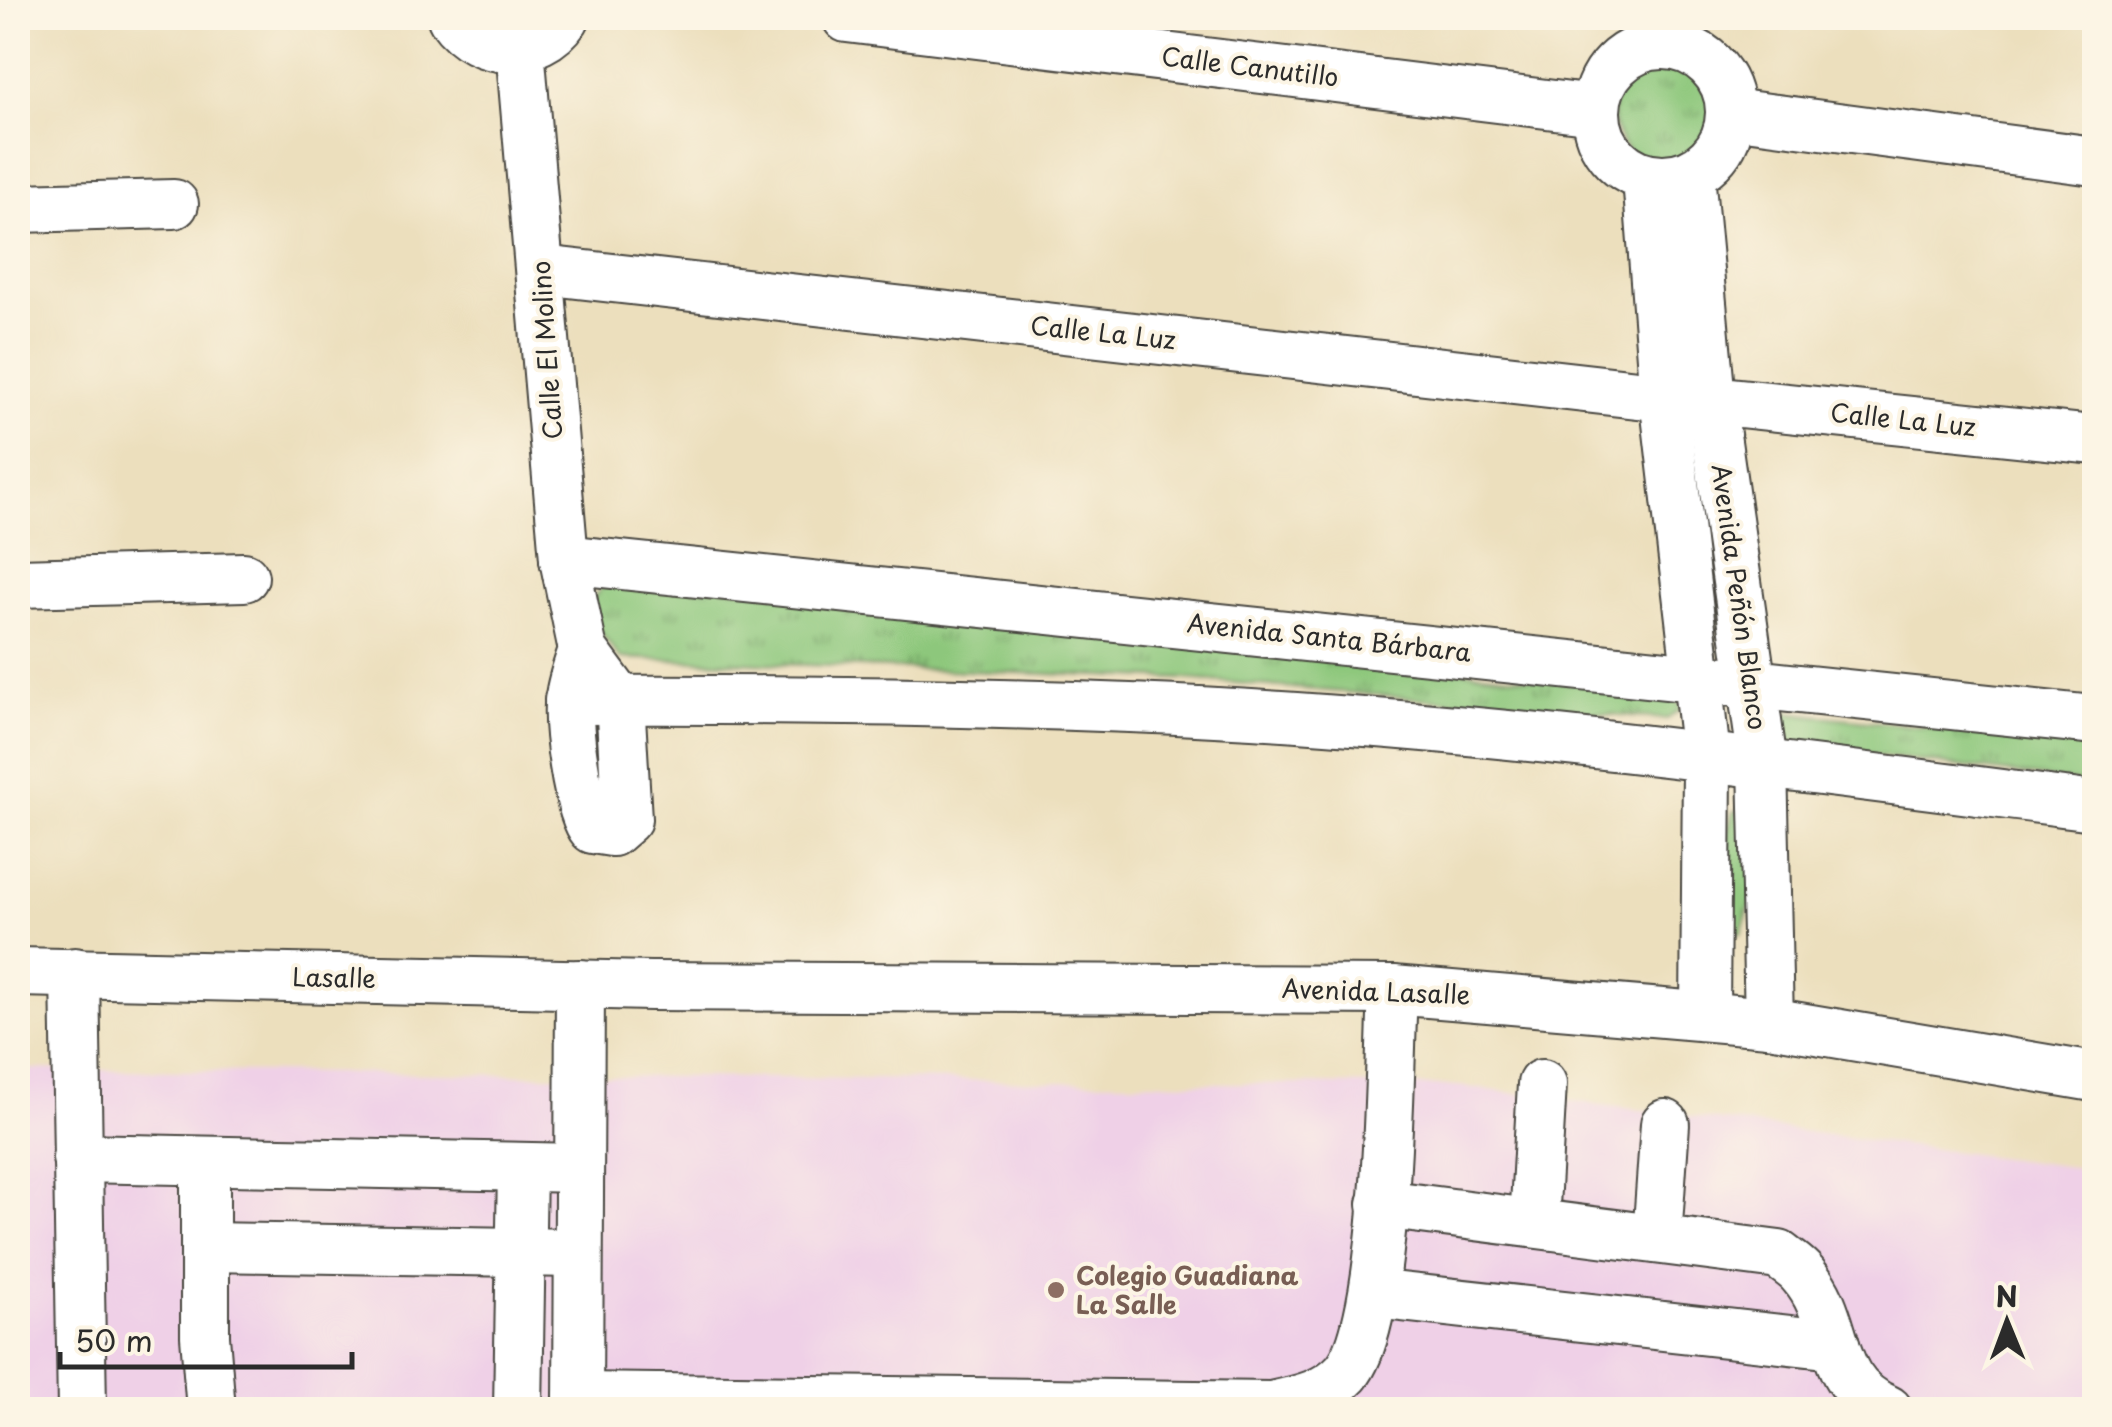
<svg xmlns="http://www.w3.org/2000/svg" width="2112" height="1427" font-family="'Playpen Sans',sans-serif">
  <defs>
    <pattern id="grass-tufts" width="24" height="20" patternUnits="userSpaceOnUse" patternTransform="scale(2.5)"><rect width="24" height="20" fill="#8dc77b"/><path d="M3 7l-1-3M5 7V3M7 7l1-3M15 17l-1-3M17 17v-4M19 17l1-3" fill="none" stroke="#73a265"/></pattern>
  </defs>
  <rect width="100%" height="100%" fill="#fcf5e5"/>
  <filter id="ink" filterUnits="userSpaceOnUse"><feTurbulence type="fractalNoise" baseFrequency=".01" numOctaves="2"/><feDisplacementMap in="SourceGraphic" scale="20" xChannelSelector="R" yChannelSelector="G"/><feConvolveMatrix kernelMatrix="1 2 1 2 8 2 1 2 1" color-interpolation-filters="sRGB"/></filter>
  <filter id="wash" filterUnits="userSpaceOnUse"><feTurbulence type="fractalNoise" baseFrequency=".0048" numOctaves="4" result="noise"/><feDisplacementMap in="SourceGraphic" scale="40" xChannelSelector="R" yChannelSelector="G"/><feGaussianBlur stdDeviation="2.25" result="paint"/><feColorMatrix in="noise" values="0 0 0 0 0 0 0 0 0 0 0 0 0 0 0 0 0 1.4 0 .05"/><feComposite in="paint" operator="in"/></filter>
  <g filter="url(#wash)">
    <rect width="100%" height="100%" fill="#ecdfbd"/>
    <path fill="#efd0e7" d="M18,1069L1458,1086L2094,1170V1409L18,1410Z"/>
    <g fill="url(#grass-tufts)" stroke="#5c7953" stroke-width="2.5">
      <circle cx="1664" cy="114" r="51"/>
      <path d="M611,575L1669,694L1682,708L1667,719L1187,679L620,658L584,610Z"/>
      <path d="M1784,712L2094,745V784L1789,744L1776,729Z"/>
      <path d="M1752,810L1757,880L1741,934L1722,933L1718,867L1733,812Z"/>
    </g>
  </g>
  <g filter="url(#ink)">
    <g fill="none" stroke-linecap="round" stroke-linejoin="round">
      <g stroke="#484641" stroke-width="52">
        <g id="minor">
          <path d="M452,18C479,57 538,58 565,18"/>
          <path d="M847,18L1595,110"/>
          <circle cx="1663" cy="112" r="67"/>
          <path d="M520,48L564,559L583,650L620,700L627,819L612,832L593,829C578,812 565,720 570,697C572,681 578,665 583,650"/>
          <path d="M1731,113L2094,161"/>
          <path d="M1690,174L1711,400L1763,763L1769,1022"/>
          <path d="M1647,178L1664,397L1707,764L1705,1014"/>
          <path d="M18,208L174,204"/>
          <path d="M542,270L1664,397"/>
          <path d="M1711,400L2094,440"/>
          <path d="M564,559L2094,720"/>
          <path d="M18,583L244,577"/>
          <path d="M569,700C756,699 943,701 1130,708C1453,720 1775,765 2094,806"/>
          <path d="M18,972L651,986L1393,990L1769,1022L2094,1077"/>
          <path d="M75,972L82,1410"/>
          <path d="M77,1158L579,1168"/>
          <path d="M205,1161V1336L211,1410"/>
          <path d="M1382,1204L1779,1255C1786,1261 1797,1267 1803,1275C1843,1321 1823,1382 1888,1410"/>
          <path d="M1534,1223L1542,1084"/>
          <path d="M1657,1239L1665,1124"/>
          <path d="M206,1247L578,1253"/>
          <path d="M1374,1294L1835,1345"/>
          <path d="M578,1397L1271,1406C1298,1400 1326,1395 1346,1373C1390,1321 1389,1067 1393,990"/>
          <path d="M518,1410L522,1167"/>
          <path d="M578,1410L580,984"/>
        </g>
      </g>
      <use href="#minor" stroke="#fff" stroke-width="48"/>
    </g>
  </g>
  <circle fill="#8d6e63" stroke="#fcf5e5" stroke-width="4" cx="1056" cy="1290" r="10"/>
  <g text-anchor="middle" stroke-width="8" stroke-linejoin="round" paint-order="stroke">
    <g font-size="25" fill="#2b2b2b" stroke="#fcf5e5">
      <text transform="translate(1250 67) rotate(7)" y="9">Calle Canutillo</text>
      <text transform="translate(1103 333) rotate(6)" y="9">Calle La Luz</text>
      <text transform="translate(547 350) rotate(-94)" y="9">Calle El Molino</text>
      <text transform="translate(1903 420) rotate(6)" y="9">Calle La Luz</text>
      <text transform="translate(1739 597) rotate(82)" y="9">Avenida Peñón Blanco</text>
      <text transform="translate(1329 638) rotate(6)" y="9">Avenida Santa Bárbara</text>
      <text transform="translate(334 978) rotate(1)" y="9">Lasalle</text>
      <text transform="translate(1376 992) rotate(2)" y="9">Avenida Lasalle</text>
    </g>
    <g font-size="25" font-weight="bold" fill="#785e54" stroke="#fcf5e5" text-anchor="start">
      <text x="1076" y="1285">Colegio Guadiana<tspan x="1076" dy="29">La Salle</tspan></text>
    </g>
  </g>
  <rect width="2112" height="1427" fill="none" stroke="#fcf5e5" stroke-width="60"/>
  <g transform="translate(2007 1322) rotate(359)" stroke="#fcf5e5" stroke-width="8" paint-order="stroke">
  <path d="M0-8L18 38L0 25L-18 38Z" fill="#2b2b2b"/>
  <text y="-15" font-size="28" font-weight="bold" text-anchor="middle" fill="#2b2b2b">N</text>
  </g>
  <path d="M60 1352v15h292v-15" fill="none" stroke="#2b2b2b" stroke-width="5"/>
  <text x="75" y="1352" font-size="30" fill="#2b2b2b" stroke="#fcf5e5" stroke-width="8" paint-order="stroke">50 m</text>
</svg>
